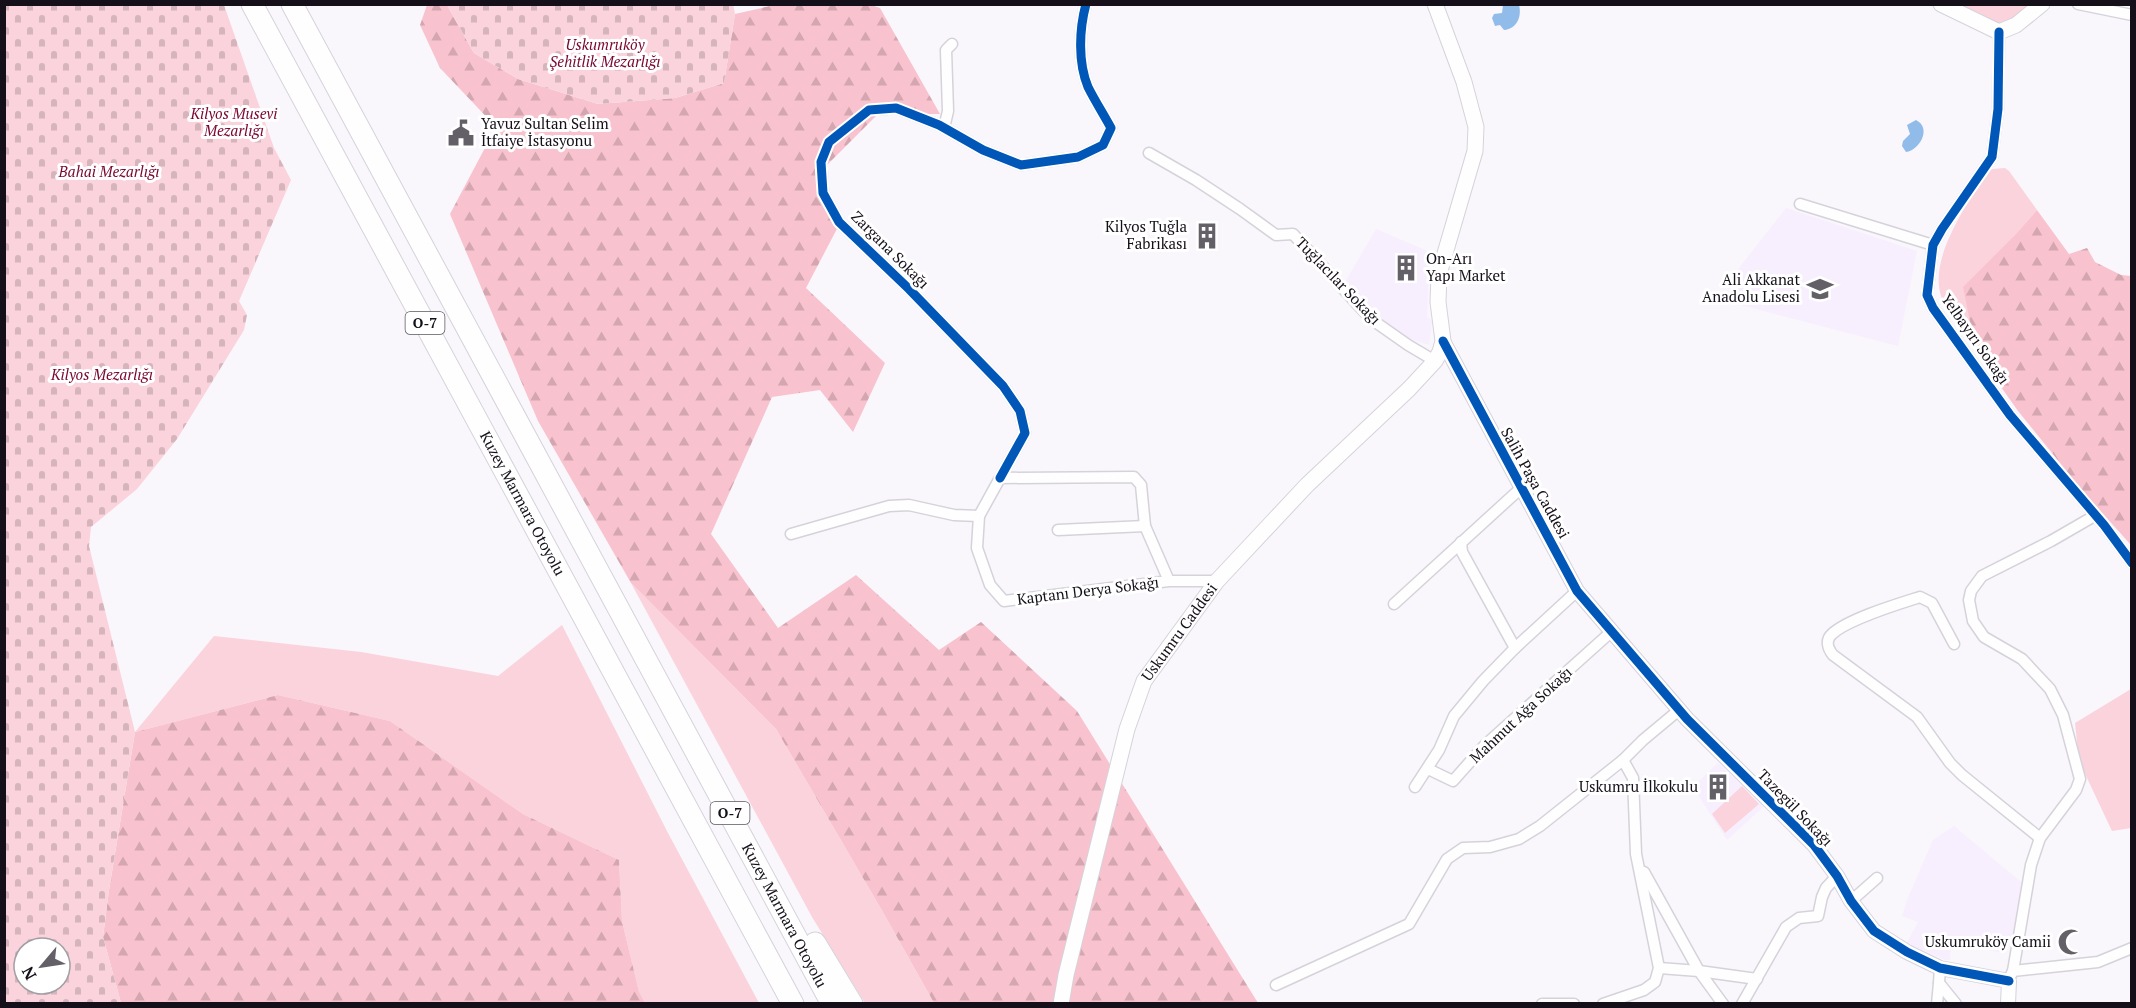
<svg xmlns="http://www.w3.org/2000/svg" width="2136" height="1008" font-family="'PT Serif',serif">
  <defs>
    <pattern id="forest-firs" width="22" height="20" patternUnits="userSpaceOnUse" patternTransform="scale(1.5)"><rect width="22" height="20" fill="#f8c3ce"/><path d="M5 1l3.5 6h-7zM16 11l3.5 6h-7z" fill="#d4a6b0"/></pattern>
    <pattern id="cemetery-stones" width="16" height="16" patternUnits="userSpaceOnUse" patternTransform="scale(1.5)"><rect width="16" height="16" fill="#fbd3dc"/><path d="M2 7V4a2 2 0 0 1 4 0v3zM10 15v-3a2 2 0 0 1 4 0v3z" fill="#d6b4bc"/></pattern>
  </defs>
  <rect width="100%" height="100%" fill="#f9f6fc"/>
  <g fill="#f7effe">
    <path d="M1786,208L1917,251L1898,346L1729,302L1732,277Z"/>
    <path d="M1376,229L1430,252L1427,317L1432,321L1429,345L1410,339L1373,314L1344,284Z"/>
    <path d="M1718,763L1764,806L1727,840L1693,787Z"/>
    <path d="M1954,826L2022,883L2015,934L2004,953L1967,946L1951,945L1950,960H1945L1907,943L1918,922L1902,916L1908,898L1933,840Z"/>
  </g>
  <g fill="#fbd3dc">
    <path d="M1954,5H2034L2005,24L1997,23Z"/>
    <path d="M2005,168L2009,171L2037,210L2013,237L1972,332L1984,363C1972,345 1944,312 1940,292C1931,255 1968,202 1987,173L1992,169Z"/>
    <path d="M631,583L776,729L884,914L934,1003H865L812,917Z"/>
    <path d="M562,625L668,833L759,1003H645L639,993L622,921L619,860L523,814L390,721L278,695L135,732L214,636L361,652L498,676Z"/>
    <path d="M2131,689V828L2112,831L2079,761L2075,723Z"/>
    <path d="M1742,786L1759,804L1725,833L1712,814Z"/>
  </g>
  <g fill="url(#forest-firs)">
    <path d="M779,4H868L880,8L940,114H878L818,174L840,223L806,288L885,363L853,432L820,390L772,397L711,534L778,628L856,575L939,650L981,622L1077,711L1258,1003H934L884,914L776,729L631,583L538,421L450,214L496,127L440,68L420,25L427,5H447L474,53L518,79L598,104L675,98L724,83L735,14Z"/>
    <path d="M2037,210L2069,254L2087,248L2095,262L2121,275L2131,276V545L2086,495L2018,411L1984,363L1972,332L1963,287L2013,237Z"/>
    <path d="M278,695L390,721L523,814L619,860L622,921L639,992L645,1003H121L103,937L109,890L135,732Z"/>
  </g>
  <g fill="url(#cemetery-stones)" fill-rule="evenodd">
    <path d="M5,4L224,5L274,148L291,180L239,301L247,315L244,330L177,439L137,489L91,527L89,546L135,732L109,890L103,937L121,1003H5ZM24,948H60V984H24Z"/>
    <path d="M733,4L735,14L724,83L675,98L598,104L518,79L474,53L447,5Z"/>
  </g>
  <g fill="#91bcea">
    <path d="M1503,5H1519C1522,16 1517,29 1504,30L1500,25L1495,26L1492,18L1494,14L1502,13Z"/>
    <path d="M1916,120C1932,128 1920,150 1906,152L1902,146L1903,141L1910,134L1907,125Z"/>
  </g>
  <g fill="none" stroke-linecap="round" stroke-linejoin="round">
    <g stroke="#d6d2da" stroke-width="13">
      <g id="minor">
        <path d="M2078,4L2132,15"/>
        <path d="M1999,32L1998,109L1992,157L1942,229L1933,245L1927,295L1933,308L2010,415L2104,525L2132,563"/>
        <path d="M944,128L948,111L946,50L952,44"/>
        <path d="M1149,153L1196,180L1240,209L1276,235L1293,234L1371,319L1408,345L1435,361"/>
        <path d="M1800,204L1933,245"/>
        <path d="M1000,478L1025,433L1020,411L1003,386L909,289L839,222L823,193L821,162L829,142L869,110L896,108L939,125L983,150L1021,165L1078,157L1103,145L1111,128C1104,115 1095,101 1088,87C1078,63 1079,30 1086,4"/>
        <path d="M1058,530L1145,526"/>
        <path d="M791,534L889,506L909,505L954,515L979,516"/>
        <path d="M1461,542L1462,552L1515,648"/>
        <path d="M1169,581L1145,526L1141,485L1134,477L1000,478L979,516L977,548L990,585L1004,601L1169,581H1217"/>
        <path d="M1394,604L1520,489"/>
        <path d="M1954,644L1932,603L1920,597C1898,604 1848,619 1832,634C1825,640 1828,649 1833,655L1917,717L1950,763L1962,775L2040,838"/>
        <path d="M1428,769L1453,781L1484,746L1611,632"/>
        <path d="M1415,787L1439,750L1454,716L1483,681L1515,648L1577,591"/>
        <path d="M1644,872L1699,971L1723,1004"/>
        <path d="M1851,901L1877,878"/>
        <path d="M1659,968L1699,971L1757,979"/>
        <path d="M1940,968L1939,983L1956,1004"/>
        <path d="M2013,971L2031,865L2040,838L2076,790L2080,779L2063,715L2050,689L2022,659L1984,637L1973,621L1969,600L1971,591L1982,576L2051,541L2096,515"/>
        <path d="M2011,975L2013,971L2098,962L2132,948"/>
        <path d="M1276,985L1409,924L1447,859L1463,848L1490,847L1519,839L1540,826L1623,760L1643,740L1679,710"/>
        <path d="M1542,1004H1574"/>
        <path d="M1603,1004L1644,990L1655,982L1659,968L1636,854L1633,778L1623,760"/>
        <path d="M1742,1004L1786,927L1799,918L1818,916L1822,897L1826,888L1837,876"/>
        <path d="M1937,1004L1939,983"/>
      </g>
    </g>
    <g stroke="#d6d2da" stroke-width="16">
      <path id="tertiary" d="M1443,341L1577,591L1687,719L1814,845L1837,876L1851,901L1874,931L1907,952L1940,968L2009,981L2008,1004"/>
    </g>
    <g stroke="#d6d2da" stroke-width="17">
      <g id="secondary">
        <path d="M1941,4L1999,32L2016,25L2042,4"/>
        <path id="s1" d="M1061,1004L1066,975L1127,729L1144,681L1217,581L1307,485L1409,389L1435,361L1440,352L1443,341L1438,302L1439,274L1475,151L1476,127L1464,82L1435,4"/>
      </g>
    </g>
    <g stroke="#d6d2da" stroke-width="23">
      <g id="motorway">
        <path id="s2" d="M252,4L793,1004"/>
        <path id="s3" d="M292,4L832,1004"/>
        <path d="M815,943L852,1004"/>
      </g>
    </g>
    <use href="#minor" stroke="#fefeff" stroke-width="10"/>
    <use href="#tertiary" stroke="#fefeff" stroke-width="14"/>
    <use href="#secondary" stroke="#fefeff" stroke-width="15"/>
    <use href="#motorway" stroke="#fefeff" stroke-width="21"/>
    <g stroke="#fff" stroke-width="13">
      <g id="cycleway">
        <path d="M1999,32L1998,109L1992,157L1942,229L1933,245L1927,295L1933,308L2010,415L2104,525L2132,563"/>
        <path d="M1443,341L1577,591L1687,719L1814,845L1837,876L1851,901L1874,931L1907,952L1940,968L2009,981"/>
        <path d="M1000,478L1025,433L1020,411L1003,386L909,289L839,222L823,193L821,162L829,142L869,110L896,108L939,125L983,150L1021,165L1078,157L1103,145L1111,128C1104,115 1095,101 1088,87C1078,63 1079,30 1086,4"/>
      </g>
    </g>
    <use href="#cycleway" stroke="#0057b8" stroke-width="9"/>
  </g>
  <defs>
    <g id="civic-bare" transform="scale(2.07)"><path d="M-.6-6.5H3V-4.5H.6V-3L4-1V1h2V6H-6V1h2V-1L-.6-3ZM-1.2 2.5V6h2.4V2.5Z" fill="#646068" stroke="#fff" stroke-width="2.5" paint-order="stroke"/></g>
    <g id="building-bare" transform="scale(2.07)"><path d="M-4-6H4V6H1V3H-1V6H-4ZM-2.5-4.3h1.7v1.8h-1.7ZM.8-4.3h1.7v1.8H.8ZM-2.5-1h1.7V.8h-1.7ZM.8-1h1.7V.8H.8Z" fill="#646068" stroke="#fff" stroke-width="2.5" paint-order="stroke"/></g>
    <g id="school-bare" transform="scale(2.07)"><path d="M0-5L7-2L0 1L-7-2ZM-4 1L0 2.5L4 1V4Q0 6-4 4Z" fill="#646068" stroke="#fff" stroke-width="2.5" paint-order="stroke"/></g>
    <g id="mosque-bare" transform="scale(2.07)"><path d="M3.5-4.9A6 6 0 1 0 3.5 4.9A5 5 0 1 1 3.5-4.9Z" fill="#646068" stroke="#fff" stroke-width="2.5" paint-order="stroke"/></g>
  </defs>
  <g fill-rule="evenodd">
    <use href="#civic-bare" x="461" y="133"/>
    <use href="#building-bare" x="1207" y="236"/>
    <use href="#building-bare" x="1406" y="268"/>
    <use href="#school-bare" x="1820" y="289"/>
    <use href="#building-bare" x="1718" y="787"/>
    <use href="#mosque-bare" x="2071" y="942"/>
  </g>
  <g text-anchor="middle" stroke-width="6" stroke-linejoin="round" paint-order="stroke">
    <g fill="#fff" stroke="#5a575d" stroke-width="1.5">
      <rect x="405.5" y="312" width="39" height="22" rx="4.5"/>
      <rect x="710.5" y="802" width="39" height="22" rx="4.5"/>
    </g>
    <g font-size="14" font-weight="bold" fill="#140f18">
      <text x="425" y="328">O-7</text>
      <text x="730" y="818">O-7</text>
    </g>
    <g font-size="15" font-style="italic" fill="#7a0730" stroke="#fff">
      <text x="605" y="50">Uskumruköy<tspan x="605" dy="17">Şehitlik Mezarlığı</tspan></text>
      <text x="234" y="119">Kilyos Musevi<tspan x="234" dy="17">Mezarlığı</tspan></text>
      <text x="109" y="177">Bahai Mezarlığı</text>
      <text x="102" y="380">Kilyos Mezarlığı</text>
    </g>
    <g font-size="15" fill="#140f18" stroke="#fff" text-anchor="end">
      <text x="481" y="129" text-anchor="start">Yavuz Sultan Selim<tspan x="481" dy="17">İtfaiye İstasyonu</tspan></text>
      <text x="1187" y="232">Kilyos Tuğla<tspan x="1187" dy="17">Fabrikası</tspan></text>
      <text x="1426" y="264" text-anchor="start">On-Arı<tspan x="1426" dy="17">Yapı Market</tspan></text>
      <text x="1800" y="285">Ali Akkanat<tspan x="1800" dy="17">Anadolu Lisesi</tspan></text>
      <text x="1698" y="792">Uskumru İlkokulu</text>
      <text x="2051" y="947">Uskumruköy Camii</text>
    </g>
    <g font-size="15" fill="#140f18" stroke="#fff">
      <text transform="translate(890 250) rotate(45)" y="5">Zargana Sokağı</text>
      <text transform="translate(1338 281) rotate(46)" y="5">Tuğlacılar Sokağı</text>
      <text transform="translate(1975 339) rotate(55)" y="5">Yelbayırı Sokağı</text>
      <text transform="translate(1535 483) rotate(61)" y="5">Salih Paşa Caddesi</text>
      <text dy="5" stroke="none"><textPath href="#s2" startOffset="568">Kuzey Marmara Otoyolu</textPath></text>
      <text transform="translate(1088 591) rotate(-7)" y="5">Kaptanı Derya Sokağı</text>
      <text dy="5" stroke="none"><textPath href="#s1" startOffset="394">Uskumru Caddesi</textPath></text>
      <text transform="translate(1521 715) rotate(-43)" y="5">Mahmut Ağa Sokağı</text>
      <text transform="translate(1795 808) rotate(46)" y="5">Tazegül Sokağı</text>
      <text dy="5" stroke="none"><textPath href="#s3" startOffset="1036">Kuzey Marmara Otoyolu</textPath></text>
    </g>
  </g>
  <rect width="2136" height="1008" fill="none" stroke="#140f18" stroke-width="12"/>
  <g transform="translate(42 966) rotate(241)"><circle r="28" fill="#ffffff" stroke="#a19fa3" stroke-width="1.5"/>
  <path d="M0-4.5L10 22L0 15L-10 22Z" fill="#646068"/>
  <text y="-9" font-size="16" font-weight="bold" text-anchor="middle" fill="#140f18">N</text>
  </g>
</svg>
